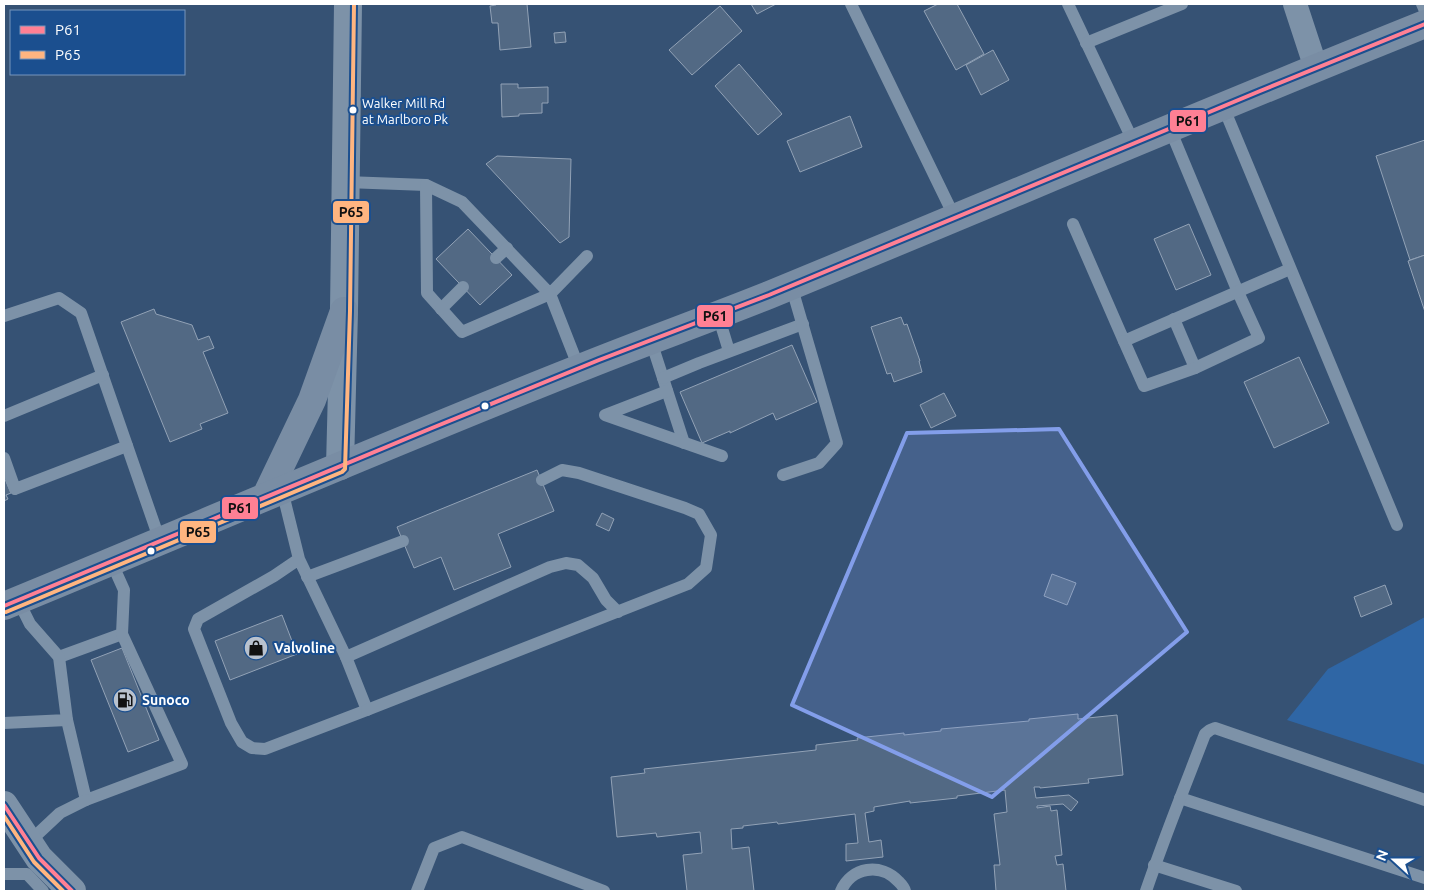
<svg xmlns="http://www.w3.org/2000/svg" width="1429" height="895" font-family="Ubuntu,sans-serif">
  <rect width="100%" height="100%" fill="#365274"/>
  <path fill="#2f66a5" d="M1425,617V765L1287,720L1328,669Z"/>
  <g fill="#526984" stroke="#92a2b6">
    <path d="M496,4H527L531,47L500,50L498,23H492L490,6L496,5Z"/>
    <path d="M751,4H776L757,14Z"/>
    <path d="M938,4H957L984,54L956,70L924,11Z"/>
    <path d="M720,6L742,31L692,75L669,50Z"/>
    <path d="M565,32L566,42L555,43L554,33Z"/>
    <path d="M993,50L1009,80L981,95L966,65Z"/>
    <path d="M739,64L782,114L758,135L715,86Z"/>
    <path d="M501,84H518V88L548,87V103H542V113L519,114V116L502,117Z"/>
    <path d="M850,116L862,147L800,172L787,141Z"/>
    <path d="M1425,140V255L1410,260L1376,156Z"/>
    <path d="M497,156L571,159L569,237L560,243L486,164Z"/>
    <path d="M1189,224L1211,275L1176,290L1154,239Z"/>
    <path d="M468,229L512,275L480,305L436,259Z"/>
    <path d="M1425,255V312L1408,261Z"/>
    <path d="M154,309L156,314L192,325L198,340L209,336L214,348L203,352L228,413L200,424L202,429L170,442L121,322Z"/>
    <path d="M901,317L904,325L907,324L920,361H919L922,372L894,382L891,373L887,374L871,327Z"/>
    <path d="M792,345L817,402L776,420L773,413L730,433V431L702,443L680,392Z"/>
    <path d="M1299,357L1329,423L1274,448L1244,382Z"/>
    <path d="M944,393L956,416L931,428L920,405Z"/>
    <path d="M537,470L554,511L498,534L511,567L454,590L441,557L414,568L397,527Z"/>
    <path d="M4,477L11,493L6,495L8,499L4,501Z"/>
    <path d="M602,513L614,519L609,531L596,525Z"/>
    <path d="M1052,574L1076,583L1067,605L1044,596Z"/>
    <path d="M1385,585L1392,604L1361,617L1354,597Z"/>
    <path d="M282,615L297,654L230,680L215,641Z"/>
    <path d="M122,648L159,740L128,752L91,660Z"/>
    <path d="M1078,714V719L1117,715L1123,775L1088,779L1089,783L1040,788V787H1034L1036,798L1069,795L1078,802L1071,811L1063,804L1037,806V808L1050,806L1051,811L1057,810L1062,855L1055,856L1057,865L1063,864L1066,891H996L994,865H1000L994,814L1007,812L1005,790L957,796V798L910,803V801L874,807V811L865,813L869,842L881,840L883,857L846,861V844L858,843L855,814L778,824L777,822L743,826V828L731,829L732,849L749,847L754,891H687L683,855L702,853L700,832L657,837L656,833L617,837L611,777L645,773L644,769L816,750V745L858,740L857,738L904,733V735L941,731V729L1029,721V719Z"/>
  </g>
  <g fill="none" stroke-linecap="round" stroke-linejoin="round">
    <g stroke="#7d92a8" stroke-width="12">
      <path d="M851,4L955,218"/>
      <path d="M1068,4L1134,143"/>
      <path d="M1422,4L1425,11"/>
      <path d="M1086,43L1182,4"/>
      <path d="M1223,106L1397,525"/>
      <path d="M1170,129L1238,292L1259,338L1195,368L1174,319"/>
      <path d="M346,182L426,185L462,202L550,294L587,256"/>
      <path d="M426,185L427,293L462,332L550,294L579,368"/>
      <path d="M1073,224L1124,341L1290,269"/>
      <path d="M496,258L507,248"/>
      <path d="M441,309L463,287"/>
      <path d="M718,315L729,351"/>
      <path d="M4,316L59,298L81,313L160,541"/>
      <path d="M651,341L684,443"/>
      <path d="M1124,341L1144,386L1195,368"/>
      <path d="M663,378L699,363L803,324"/>
      <path d="M667,391L605,415L722,456"/>
      <path d="M4,416L103,375"/>
      <path d="M4,458L15,489L127,446"/>
      <path d="M783,475L819,463L837,443L791,285"/>
      <path d="M282,490L299,559L346,657L367,710L265,749L252,748L242,742L231,723L194,629L198,619L274,576L299,559"/>
      <path d="M307,577L403,541"/>
      <path d="M59,657L122,634L124,590L111,561"/>
      <path d="M346,657L550,567L566,563L578,565L593,578L606,600L618,612"/>
      <path d="M367,710L688,584L706,568L711,535L699,514L685,508L579,473L562,470L542,480"/>
      <path d="M67,720L86,800L182,764L122,634"/>
      <path d="M4,723L67,720L59,657L30,624L18,600"/>
      <path d="M1180,798L1425,878"/>
      <path d="M28,843L60,813L86,800"/>
      <path d="M1154,865L1236,891"/>
      <path d="M4,874H27L43,891"/>
      <path d="M417,891L434,848L462,837L604,891"/>
      <path d="M841,891C851,867 881,862 899,882C902,885 904,887 905,891"/>
      <path d="M1146,891C1164,838 1185,786 1205,734L1210,730L1215,728L1425,800"/>
    </g>
    <path stroke="#7d92a8" stroke-width="24" d="M1295,4L1316,68"/>
    <g stroke="#7d92a8" stroke-width="28">
      <path d="M340,466L344,311L348,4"/>
      <path d="M4,805L39,858L72,891"/>
    </g>
    <g stroke="#798da4" stroke-width="28">
      <path d="M266,496L312,400L344,311"/>
      <path d="M4,606C194,528 383,446 575,370C639,344 704,321 769,295C988,205 1205,112 1425,24"/>
    </g>
    <g stroke="#1b4f8f" stroke-width="8">
      <g id="bus-1">
        <path d="M4,606L432,428L599,360L769,295L1260,91L1425,24"/>
        <path d="M4,805L39,858L72,891"/>
      </g>
    </g>
    <g stroke="#1b4f8f" stroke-width="8">
      <g id="bus-2">
        <path d="M6,612L342,472L345,469L350,311L354,4"/>
        <path d="M4,816L34,862L63,891"/>
      </g>
    </g>
    <use href="#bus-1" stroke="#ff8094" stroke-width="4"/>
    <use href="#bus-2" stroke="#ffb580" stroke-width="4"/>
  </g>
  <path fill="#839eea" fill-opacity="0.2" stroke="#839eea" stroke-width="4" stroke-linejoin="round" d="M1059,429L1187,632L992,797L792,705L907,433Z"/>
  <defs>
    <g id="shop-disc" transform="scale(1.25)"><circle r="9.5" fill="#b9c2ce" stroke="#1b4f8f"/><path d="M-5-2.5h2.3a2.7 3.5 0 0 1 5.4 0H5L5.5 6h-11ZM-1.5-2.5h3a1.5 2.3 0 0 0-3 0Z" fill="#111"/></g>
    <g id="fuel-disc" transform="scale(1.25)"><circle r="9.5" fill="#b9c2ce" stroke="#1b4f8f"/><path d="M-5.5-6h7V0h2V4h1.3V-2.5L3-4.5l.8-.8L6-3V5H2.5V1h-1V6h-7ZM-4.2-4.7v3.2H.2V-4.7Z" fill="#111"/></g>
  </defs>
  <g fill-rule="evenodd">
    <use href="#shop-disc" x="256" y="648"/>
    <use href="#fuel-disc" x="125" y="700"/>
  </g>
  <g fill="#fff" stroke="#1b4f8f" stroke-width="2">
    <circle cx="353" cy="110" r="4.5"/>
    <circle cx="485" cy="406" r="4.5"/>
    <circle cx="151" cy="551" r="4.5"/>
  </g>
  <g text-anchor="middle" stroke-width="4" stroke-linejoin="round" paint-order="stroke">
    <g font-size="13" fill="#fff" stroke="#1b4f8f" text-anchor="start">
      <text x="362" y="108">Walker Mill Rd<tspan x="362" dy="16">at Marlboro Pk</tspan></text>
    </g>
    <g font-size="14" font-weight="bold" fill="#fff" stroke="#1b4f8f" text-anchor="start">
      <text x="274" y="653">Valvoline</text>
      <text x="142" y="705">Sunoco</text>
    </g>
  </g>
  <g stroke="#1b4f8f" stroke-width="2">
    <rect x="1169" y="109" width="38" height="24" rx="5" fill="#ff8094"/>
    <rect x="332" y="200" width="38" height="24" rx="5" fill="#ffb580"/>
    <rect x="696" y="304" width="38" height="24" rx="5" fill="#ff8094"/>
    <rect x="221" y="496" width="38" height="24" rx="5" fill="#ff8094"/>
    <rect x="179" y="520" width="38" height="24" rx="5" fill="#ffb580"/>
  </g>
  <g font-size="14" text-anchor="middle" font-weight="bold" fill="#111">
    <text x="1188" y="126">P61</text>
    <text x="351" y="217">P65</text>
    <text x="715" y="321">P61</text>
    <text x="240" y="513">P61</text>
    <text x="198" y="537">P65</text>
  </g>
  <rect width="1429" height="895" fill="none" stroke="#ffffff" stroke-width="10"/>
  <rect x="10" y="10" width="175" height="65" fill="#1b4f8f" stroke="#7695bc"/>
  <rect x="20" y="26" width="25" height="8" fill="#ff8094" stroke="#7695bc"/>
  <text x="55" y="35" font-size="15" fill="#ffffff">P61</text>
  <rect x="20" y="51" width="25" height="8" fill="#ffb580" stroke="#7695bc"/>
  <text x="55" y="60" font-size="15" fill="#ffffff">P65</text>
  <g transform="translate(1394 860) rotate(291)" stroke="#1b4f8f" stroke-width="4" paint-order="stroke">
  <path d="M0-4L9 19L0 12L-9 19Z" fill="#ffffff"/>
  <text y="-8" font-size="14" font-weight="bold" text-anchor="middle" fill="#ffffff">N</text>
  </g>
</svg>
